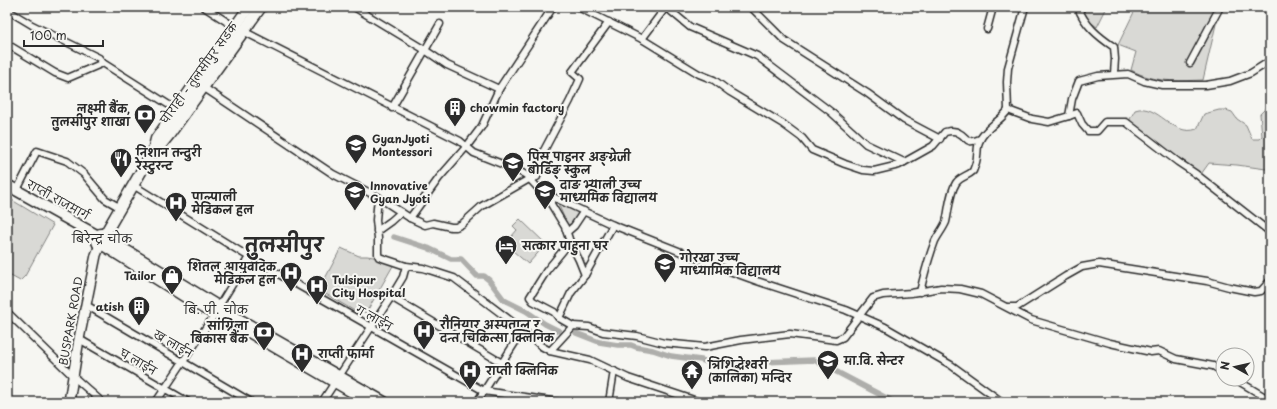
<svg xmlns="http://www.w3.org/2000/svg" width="1277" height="409" font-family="'Playpen Sans','Playpen Sans Deva',sans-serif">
  <rect width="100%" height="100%" fill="#f6f6f2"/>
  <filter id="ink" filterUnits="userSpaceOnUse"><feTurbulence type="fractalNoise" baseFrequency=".025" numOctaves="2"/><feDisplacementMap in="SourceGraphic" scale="8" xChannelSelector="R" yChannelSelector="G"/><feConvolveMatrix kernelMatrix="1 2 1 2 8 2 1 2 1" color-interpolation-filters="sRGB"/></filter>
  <g filter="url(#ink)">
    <g fill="#d9d9d5" stroke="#828280">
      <path d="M1081,7H1107L1097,27L1089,21Z"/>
      <path d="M1129,7H1220L1203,80C1176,81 1156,83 1131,70L1136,52L1118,45L1134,12Z"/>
      <path d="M1270,107V168L1266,169L1237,165L1209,163L1199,177L1130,123V119L1135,110C1158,102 1172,138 1197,129L1204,114L1219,110H1226L1232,112L1237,119L1246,125L1252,139H1259L1262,136L1260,114L1265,109Z"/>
      <path d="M7,197L53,225L25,276L20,281L9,275L7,277Z"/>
      <path d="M557,201L581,213L569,229Z"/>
      <path d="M520,219L546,244L528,264L505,244L517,230L513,226Z"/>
      <path d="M341,248L359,256H367L380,258L394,264L366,313L360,310L358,313L319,290Z"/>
    </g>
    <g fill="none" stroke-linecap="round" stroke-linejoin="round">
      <g stroke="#aeaeab" stroke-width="5.5">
        <path d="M394,237L428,248L451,259H461L477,276H484L489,280L504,300L526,311L545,324L559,331"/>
        <path d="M576,333L599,342L618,345H631L636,347L653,350L671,356L701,360L721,366L741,363H749L758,366L764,362L814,360L894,402"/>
      </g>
      <g stroke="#2b2b2b" stroke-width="9">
        <g id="street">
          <path d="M204,7L235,27"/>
          <path d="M354,7L425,50L447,65L499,89"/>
          <path d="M578,7L642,39L699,74L714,80L730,92L783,124L802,138L812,150L845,164L863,170L874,171L899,165L933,146L945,132C949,131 955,130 959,133C968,137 965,145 980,139"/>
          <path d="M751,7L784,40L867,93L904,120L940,139"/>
          <path d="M1078,7C1084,25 1099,37 1114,47L1115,59L1114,74"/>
          <path d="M7,10L32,25L99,58L103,63"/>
          <path d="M987,29L993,7"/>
          <path d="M243,31L460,141L474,153L517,170L526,175L538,188L551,196L613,225L724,269L757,281L846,310L885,327L951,365L1002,402"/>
          <path d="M642,39L666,7L690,27L757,56L831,112L866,144L904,162"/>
          <path d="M7,44L55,73L68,78L103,63L177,110"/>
          <path d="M1190,63L1220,7"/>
          <path d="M203,87L333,174L378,197L410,218L425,225L433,223L451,227H456L462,224L482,206L529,179L537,177L540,158L570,101L580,79L572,72L609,22"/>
          <path d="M392,108L440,24"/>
          <path d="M1008,110L1032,119L1049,122L1069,116L1072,99L1079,81L1098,76L1128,74L1144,81L1162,85H1206L1230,81L1251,73L1270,61"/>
          <path d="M1069,116L1077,113L1082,124L1088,131H1097L1105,122H1126L1178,162L1196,174L1270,232"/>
          <path d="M133,185L254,260L484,391L558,402"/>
          <path d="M17,190L37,151L67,161L84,174L105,199L119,207"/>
          <path d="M551,196V204L565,227L570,242L579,260L585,275"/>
          <path d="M378,197L376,220L378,238V254L379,257L406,266L423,268L454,278L523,330L541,346L550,351L590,360L628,378L700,402"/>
          <path d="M410,218L439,178L467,146L482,126L499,89L553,7"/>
          <path d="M377,231L391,221L401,212"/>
          <path d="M567,232L574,226L584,211"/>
          <path d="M920,292C924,275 929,257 935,241C938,235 943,229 946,222C949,210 949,194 956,183C960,177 968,176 973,171C975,166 977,161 977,156C978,150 977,145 980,140C986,127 1001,121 1008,110L1007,82L1008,68L1025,7"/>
          <path d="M391,297L502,363"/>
          <path d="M86,305L251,402"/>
          <path d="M219,306L249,257"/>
          <path d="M1008,307H1017L1066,276L1082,267L1099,264L1207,281L1229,287L1254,292L1261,291L1270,281"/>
          <path d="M7,312L74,377L102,402"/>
          <path d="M559,318L554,312L533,301L530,297L547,270L570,242"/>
          <path d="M573,326L559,318L571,293L585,275L613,225"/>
          <path d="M79,339L188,402"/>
          <path d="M550,351L573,326L589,327L603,332L637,336L664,343L705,347L741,340L790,334L836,340L843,337L873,298L883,295L911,293L941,288L960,289L981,294L1031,320L1110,343L1151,352L1159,351L1176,359L1213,366L1223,372"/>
          <path d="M1235,379L1270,400"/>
          <path d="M156,402L215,314"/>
          <path d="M322,402L391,297L403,277L406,266"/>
          <path d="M477,402L523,330"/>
          <path d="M609,402L614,371"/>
        </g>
      </g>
      <g stroke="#2b2b2b" stroke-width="12">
        <path id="secondary" d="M69,402L79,339L96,255L100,245"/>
      </g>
      <g stroke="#2b2b2b" stroke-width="13">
        <g id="primary">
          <path d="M153,151L161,145L169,135L261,7"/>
          <path d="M7,185L98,236"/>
          <path d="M105,234L153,151L156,139L249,7"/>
          <path d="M109,240L107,243L102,245L98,244L96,239L100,234H106L109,240L216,305"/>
          <path d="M103,245L203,308L212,312"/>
          <path d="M221,309L384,402"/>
          <path d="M218,314L369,402"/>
        </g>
      </g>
      <use href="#street" stroke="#f6f6f2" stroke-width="6"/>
      <use href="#secondary" stroke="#f6f6f2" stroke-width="9"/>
      <use href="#primary" stroke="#f6f6f2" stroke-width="10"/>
    </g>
  </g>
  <defs>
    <g id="building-pin" transform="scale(1.15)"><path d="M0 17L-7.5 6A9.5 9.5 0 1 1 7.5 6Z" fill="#2b2b2b" stroke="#f6f6f2"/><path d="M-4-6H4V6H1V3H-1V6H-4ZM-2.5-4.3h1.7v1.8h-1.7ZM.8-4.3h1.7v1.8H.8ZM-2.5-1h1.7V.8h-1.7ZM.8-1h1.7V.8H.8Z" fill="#fff"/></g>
    <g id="bank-pin" transform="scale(1.15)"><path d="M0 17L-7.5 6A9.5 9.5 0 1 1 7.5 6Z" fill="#2b2b2b" stroke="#f6f6f2"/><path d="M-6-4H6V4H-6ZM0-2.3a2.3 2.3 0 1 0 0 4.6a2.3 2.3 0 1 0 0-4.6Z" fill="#fff"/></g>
    <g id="school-pin" transform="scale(1.15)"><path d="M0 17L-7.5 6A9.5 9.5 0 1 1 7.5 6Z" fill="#2b2b2b" stroke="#f6f6f2"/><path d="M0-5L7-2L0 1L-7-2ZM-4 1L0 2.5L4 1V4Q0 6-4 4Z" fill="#fff"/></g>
    <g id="restaurant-pin" transform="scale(1.15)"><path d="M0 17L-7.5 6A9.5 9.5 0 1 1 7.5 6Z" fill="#2b2b2b" stroke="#f6f6f2"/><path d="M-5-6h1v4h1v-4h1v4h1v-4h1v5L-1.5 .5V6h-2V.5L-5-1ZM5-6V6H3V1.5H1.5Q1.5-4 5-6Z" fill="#fff"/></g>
    <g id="hospital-pin" transform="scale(1.15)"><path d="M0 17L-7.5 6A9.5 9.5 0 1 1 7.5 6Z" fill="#2b2b2b" stroke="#f6f6f2"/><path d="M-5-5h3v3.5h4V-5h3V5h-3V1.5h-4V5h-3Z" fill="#fff"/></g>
    <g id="hotel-pin" transform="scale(1.15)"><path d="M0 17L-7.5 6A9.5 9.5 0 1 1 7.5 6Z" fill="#2b2b2b" stroke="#f6f6f2"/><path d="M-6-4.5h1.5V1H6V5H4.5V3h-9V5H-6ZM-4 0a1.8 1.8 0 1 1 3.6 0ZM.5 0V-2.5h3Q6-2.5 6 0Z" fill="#fff"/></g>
    <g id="shop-pin" transform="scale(1.15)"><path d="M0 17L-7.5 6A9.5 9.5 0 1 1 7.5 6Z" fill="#2b2b2b" stroke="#f6f6f2"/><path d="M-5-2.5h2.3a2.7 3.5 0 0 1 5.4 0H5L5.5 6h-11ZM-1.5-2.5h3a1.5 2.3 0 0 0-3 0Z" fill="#fff"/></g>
    <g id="temple-pin" transform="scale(1.15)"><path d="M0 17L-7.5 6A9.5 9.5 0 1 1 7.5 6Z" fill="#2b2b2b" stroke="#f6f6f2"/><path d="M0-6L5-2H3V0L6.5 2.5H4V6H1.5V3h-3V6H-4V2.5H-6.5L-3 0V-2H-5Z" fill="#fff"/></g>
  </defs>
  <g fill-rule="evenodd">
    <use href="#building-pin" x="455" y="108"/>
    <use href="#bank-pin" x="145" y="115"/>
    <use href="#school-pin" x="356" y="145"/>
    <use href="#restaurant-pin" x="121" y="159"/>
    <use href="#school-pin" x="513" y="163"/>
    <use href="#school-pin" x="545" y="191"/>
    <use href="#school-pin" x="355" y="192"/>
    <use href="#hospital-pin" x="176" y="203"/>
    <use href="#hotel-pin" x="506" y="246"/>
    <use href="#school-pin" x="665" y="264"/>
    <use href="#hospital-pin" x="291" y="273"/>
    <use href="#shop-pin" x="172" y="276"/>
    <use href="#hospital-pin" x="317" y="286"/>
    <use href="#building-pin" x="139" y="307"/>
    <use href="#hospital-pin" x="424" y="331"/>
    <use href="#bank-pin" x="264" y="332"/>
    <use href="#hospital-pin" x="302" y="354"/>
    <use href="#school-pin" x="828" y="361"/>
    <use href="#hospital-pin" x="470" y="371"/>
    <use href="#temple-pin" x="692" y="371"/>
  </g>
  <g text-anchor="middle" stroke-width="4" stroke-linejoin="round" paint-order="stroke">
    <g font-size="11" fill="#2b2b2b" stroke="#f6f6f2">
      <text transform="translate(199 73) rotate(-54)" y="4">घोराही - तुलसीपुर सडक</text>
      <text transform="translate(58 200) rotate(29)" y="4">राप्ती राजमार्ग</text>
      <text transform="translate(374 318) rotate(29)" y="4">ग लाईन</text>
      <text transform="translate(71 321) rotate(-80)" y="4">BUSPARK ROAD</text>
      <text transform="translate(173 344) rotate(30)" y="4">ख लाईन</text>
      <text transform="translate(138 362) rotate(30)" y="4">घ लाईन</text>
    </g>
    <g font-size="11" font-weight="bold" fill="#2b2b2b" stroke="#f6f6f2" text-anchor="start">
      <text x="470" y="112">chowmin factory</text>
      <text x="130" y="113" text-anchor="end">लक्ष्मी बैंक,<tspan x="130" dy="13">तुलसीपुर शाखा</tspan></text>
      <text x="372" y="143">GyanJyoti<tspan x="372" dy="13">Montessori</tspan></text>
      <text x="136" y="157">निशान तन्दुरी<tspan x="136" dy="13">रेस्टुरन्ट</tspan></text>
      <text x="528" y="161">पिस पाइनर अङ्‍ग्रेजी<tspan x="528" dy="13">बोर्डिङ् स्कुल</tspan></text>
      <text x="560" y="189">दाङ भ्याली उच्च<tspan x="560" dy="13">माध्यमिक विद्यालय</tspan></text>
      <text x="370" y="190">Innovative<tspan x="370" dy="13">Gyan Jyoti</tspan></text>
      <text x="192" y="201">पाल्पाली<tspan x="192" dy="13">मेडिकल हल</tspan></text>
      <text x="522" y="250">सत्कार पाहुना घर</text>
      <text x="680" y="262">गोरखा उच्च<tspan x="680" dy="13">माध्यामिक विद्यालय</tspan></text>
      <text x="276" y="271" text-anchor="end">शितल आयुर्वेदिक<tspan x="276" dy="13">मेडिकल हल</tspan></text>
      <text x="156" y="280" text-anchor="end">Tailor</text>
      <text x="332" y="284">Tulsipur<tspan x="332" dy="13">City Hospital</tspan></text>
      <text x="124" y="311" text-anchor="end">atish</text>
      <text x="440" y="329">रौनियार अस्पताल र<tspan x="440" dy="13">दन्त चिकित्सा क्लिनिक</tspan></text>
      <text x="248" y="330" text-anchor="end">सांग्रिला<tspan x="248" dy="13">बिकास बैंक</tspan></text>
      <text x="318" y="358">राप्ती फार्मा</text>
      <text x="844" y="365">मा.वि. सेन्टर</text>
      <text x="708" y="369">त्रिशिद्धेश्वरी<tspan x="708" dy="13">(कालिका) मन्दिर</tspan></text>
      <text x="486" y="375">राप्ती क्लिनिक</text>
    </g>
    <g font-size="12" fill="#2b2b2b" stroke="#f6f6f2">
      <text x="102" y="243">बिरेन्द्र चोक</text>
      <text x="216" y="314">बि. पी. चोक</text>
    </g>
    <g font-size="19" font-weight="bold" fill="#2b2b2b" stroke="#f6f6f2">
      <text x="284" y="252">तुलसीपुर</text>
    </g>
  </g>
  <rect width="1277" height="409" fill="none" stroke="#f6f6f2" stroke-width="24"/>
  <rect x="12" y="12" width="1253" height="385" fill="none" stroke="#2b2b2b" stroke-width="1.5" filter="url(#ink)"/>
  <g transform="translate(1235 367) rotate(278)"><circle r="19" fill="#f6f6f2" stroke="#a5a5a2"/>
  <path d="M0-3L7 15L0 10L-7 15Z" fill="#2b2b2b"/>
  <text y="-6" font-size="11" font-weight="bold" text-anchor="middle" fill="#2b2b2b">N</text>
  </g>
  <path d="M24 40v6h79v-6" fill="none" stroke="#2b2b2b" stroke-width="2"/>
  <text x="30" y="40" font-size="12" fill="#2b2b2b" stroke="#f6f6f2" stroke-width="3" paint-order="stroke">100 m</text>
</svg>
